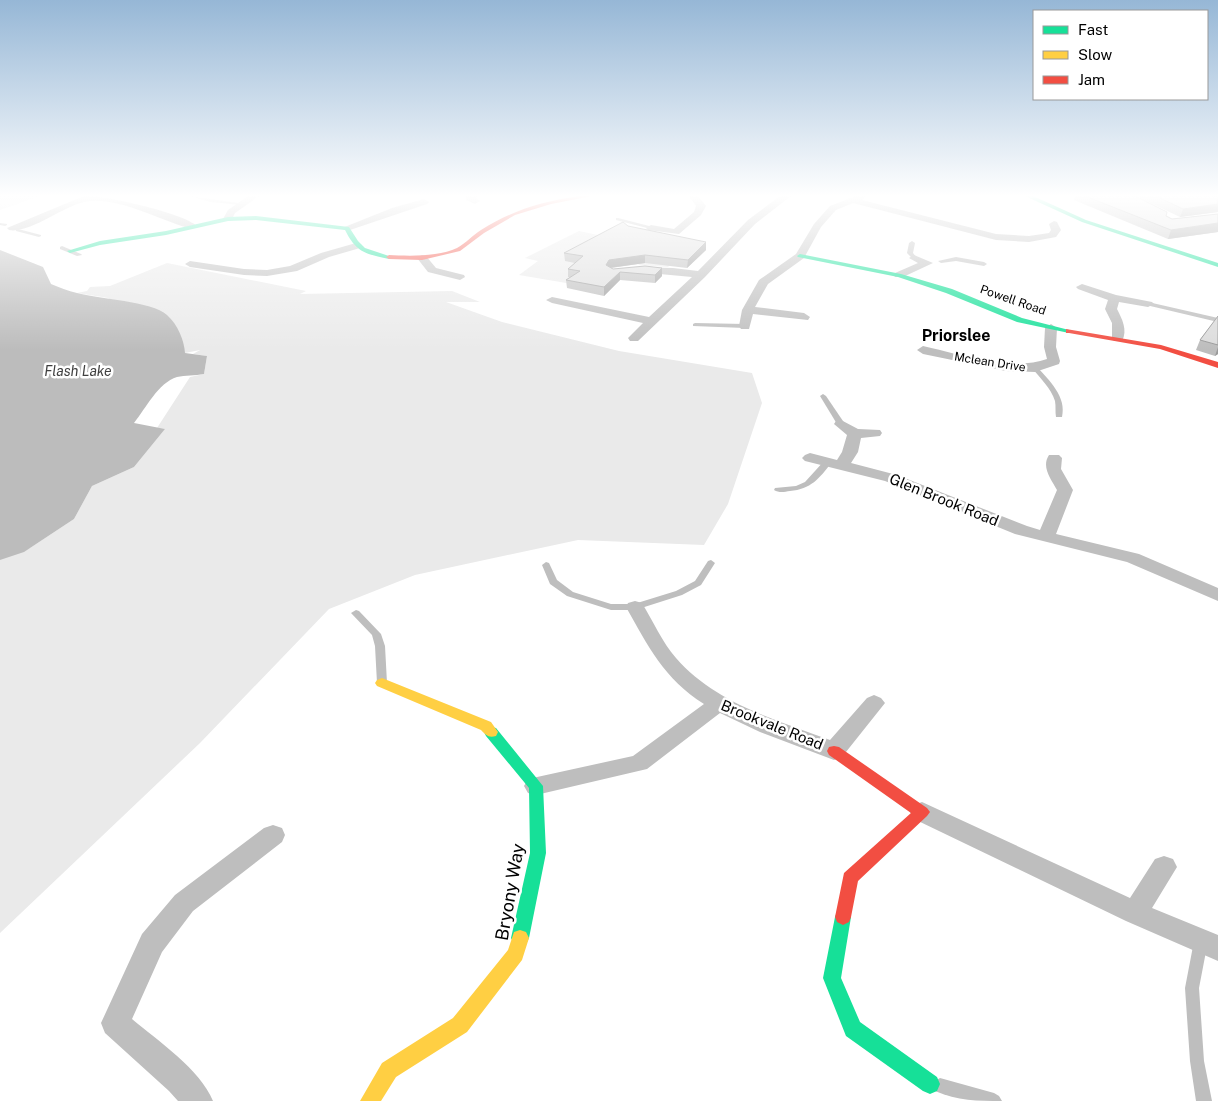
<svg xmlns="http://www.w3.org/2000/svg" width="1218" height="1101" font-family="'Public Sans',sans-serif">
  <rect width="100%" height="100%" fill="#fff"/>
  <g fill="#eaeaea">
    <path d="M0,196H40L0,210Z"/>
    <path d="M579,231L621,240L678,258L668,267L638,265L647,257L586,264L569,276L574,278L572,284L519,275L538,261L525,258Z"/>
    <path d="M167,263L306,291L300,294L452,291L480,302H446L502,322L619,351L752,373L762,403L728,504L704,545L578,540L415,575L329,609L200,743L0,933V559L30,548L74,519L92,486L134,467L165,429L157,428L190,377L204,374L207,356L193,354L200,350L185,353L108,298L77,293L87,291L90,287L110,286Z"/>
  </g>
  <path fill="#bcbcbc" d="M0,250L43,267L51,284C59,287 68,291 77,293C98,299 152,301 167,315C178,325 184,340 185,353L207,356L204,374C195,376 185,375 177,377C158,383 146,408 134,423L165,429L134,467L92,486L74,519L24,552L0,560Z"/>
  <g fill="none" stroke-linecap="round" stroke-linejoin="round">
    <g fill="#bebebe" fill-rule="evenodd">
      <path d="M190,196L244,204L242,205L211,202Z"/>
      <path d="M618,218L653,227V228L651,229L616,220V218Z"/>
      <path d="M0,223L7,224V225L5,226L0,225Z"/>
      <path d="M18,229L41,235V236L39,237L16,231V229Z"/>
      <path d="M912,241L915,243L913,253L917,258L914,260L907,253L909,243Z"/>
      <path d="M62,246L81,254L82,255L77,256L60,249V247Z"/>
      <path d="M956,257L984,262L987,264L984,266L956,261L941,263L938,261Z"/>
      <path d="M1148,302L1218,318V322L1146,305L1145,304Z"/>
      <path d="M695,323L745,324L748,326L745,328L693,326V324Z"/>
      <path d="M1035,366L1037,367C1049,380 1067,397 1062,417H1056C1055,412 1056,406 1055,401C1051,388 1040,378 1032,368Z"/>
      <path d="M823,394L826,396L845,424L844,426H841L837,424L820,396Z"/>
      <path d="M825,460H828L832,462C819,479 811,489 790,491C784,492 779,493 774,490L775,488L796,486L805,482Z"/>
      <path d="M711,560L715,563L701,585L682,595L635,610H611L567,596L550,584L542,565L546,562L549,563L557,580L573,592L611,604H634L676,591L695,581L708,561Z"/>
      <path d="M356,610L359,611L381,634L385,646L387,683L386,686H378L377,683L375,646L372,635L351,613Z"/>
      <path d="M1201,935L1206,937L1208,941L1199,988L1204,1061L1212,1101H1196L1190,1061L1185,988L1194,941L1196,937Z"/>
      <path d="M940,1078L994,1093L999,1096L1002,1101C977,1101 958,1101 935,1091L932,1086L935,1081Z"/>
    </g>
    <g fill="#bebebe" fill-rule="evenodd">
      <path d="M84,196C105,195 183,213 197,226L192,229C160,221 117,195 84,202C64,206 29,234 9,230L7,228Z"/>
      <path d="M248,196H259L235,213L231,221H225L223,219L228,210Z"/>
      <path d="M466,196H478L476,198L480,201L475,204L466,200Z"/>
      <path d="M689,196H698L706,206L701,215L679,234L648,230L646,228L651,225L674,229L694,212L696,206Z"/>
      <path d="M780,196H791L755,224L705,277L638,341H630L628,338L643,323L552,303L546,300L552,297L649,317L692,277L638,272L633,269L634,267L673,268L698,271L748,220Z"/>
      <path d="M856,196H866L862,200L996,234L1029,236L1049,233L1051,230L1049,224L1054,221L1057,222L1061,230L1056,237L1029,242L996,240L853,203L836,210L821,227L804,258L768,284L755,307L804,313L810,317L808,320L753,314L749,329H741L739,326L742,310L759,280L796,254L814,224L830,206Z"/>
      <path d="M424,199L429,202L427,204L350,230H344L342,228L392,208Z"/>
      <path d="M356,243L361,246L360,248L329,257L297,271L267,276L244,275L190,267L185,264L190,261L244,269L267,270L290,266L321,253Z"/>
      <path d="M422,255L426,256L436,268L464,275L465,277L460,280L428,272L417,258Z"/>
      <path d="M914,255L933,263L903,277H895L894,275L895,273L918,263L909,258Z"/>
      <path d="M1082,284L1116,295L1152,302L1154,304L1148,307L1119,302L1117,309C1122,319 1128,330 1122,341H1114L1112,338V323L1105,309L1108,300L1078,289L1076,287Z"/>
      <path d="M1051,324L1057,328L1056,347L1060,361L1059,364L1035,372L1006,371L923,354L917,350L923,346C959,354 1012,372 1047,359L1044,347L1045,328Z"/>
      <path d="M841,420L858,429L880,430L882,433L880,436L861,438L858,452L851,463L897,475L1027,526L1040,530L1057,490C1051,479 1041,467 1049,455H1059L1062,458L1061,469L1073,490L1056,534L1139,554L1218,588V601L1127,562L1015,534L885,481L805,461L802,458L805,455L810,453L837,460L842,452L847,435L834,424L836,421Z"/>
      <path d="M635,601L642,603C653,621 662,642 676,658C715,703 776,720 830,740L867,698L874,695L881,698L885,703L842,757L834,760L760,732L720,713L647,769L536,795L528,793L524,786L528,779L633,756L704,704C664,679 648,646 626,607L628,603Z"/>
      <path d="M922,802L1130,898L1155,859L1164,856L1173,859L1177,867L1152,908L1218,935V961L1126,921L914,819L910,812L914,805Z"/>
      <path d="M273,825L282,828L285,835L282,842L193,911L162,952L132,1019C158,1041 200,1069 213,1101H178L169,1091L105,1033L101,1023L142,934L175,895L264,828Z"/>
    </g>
    <g fill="#16e098" fill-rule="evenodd">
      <path d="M1025,196H1033L1086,220L1218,263V267L1082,222Z"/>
      <path d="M256,216L349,227L358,241L365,248L392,257L389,259C365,254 356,252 345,230L256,220L228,221L166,235L100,245L70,253L67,251L100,241L166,231L228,217Z"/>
      <path d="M800,254L901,274L952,289L1022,318L1073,331L1069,333L1017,322L946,293L898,277L798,257L797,256Z"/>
      <path d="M491,727L496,728L543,786L546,853L529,938L526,944L520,946L514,944L511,938L530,853L529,788L486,736L484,732L486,728Z"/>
      <path d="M843,909L849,912L851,917L841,978L860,1022L937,1077L940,1084L937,1091L930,1094L923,1091L846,1036L823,978L835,917L837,912Z"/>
    </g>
    <g fill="#ffcf43" fill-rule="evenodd">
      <path d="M382,678L491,722L498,732L496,736C488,738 486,735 481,730L377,686L375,683L377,680Z"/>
      <path d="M520,930L526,932L529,938L522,960L467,1032L396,1077L381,1101H360L382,1063L453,1018L508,950L514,932Z"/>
    </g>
    <g fill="#f24e42" fill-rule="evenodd">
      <path d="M578,196H592L551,204L515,215L484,233L460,251L422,260L389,259L386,257L389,255C408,256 439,257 457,248C466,243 473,235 481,230C513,210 541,202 578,196Z"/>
      <path d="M1066,329L1161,345L1218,362V368L1160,349L1069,333H1066Z"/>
      <path d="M834,746L839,747L927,808L930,812L927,816L858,881L851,917L849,922L843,925L837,922L835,917L844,873L911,813L829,755L827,751L829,747Z"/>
    </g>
  </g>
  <g fill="#bdbdbd">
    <path d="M1075,196H1135L1172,219L1218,214V232L1168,239L1074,200Z"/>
    <path d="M1140,196H1218V212L1180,217L1140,198Z"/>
    <path d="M628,226L706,250L687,268L645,263L611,268L613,269L662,268V276L655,283L620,280L604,296L567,288L566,280L570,277H568V269L575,263L565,261L564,253Z"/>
    <path d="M1218,316V354L1215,356L1196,350L1200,340Z"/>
  </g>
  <g fill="#9a9a9a">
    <path d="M1218,204V212L1180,217L1183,209Z"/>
    <path d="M1218,223V232L1168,239L1171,230Z"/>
    <path d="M706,242V250L687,268L688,260Z"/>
    <path d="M645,255V263L609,268L606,265L609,260Z"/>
    <path d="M662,268V276L655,283V275Z"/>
    <path d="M620,272V280L604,296V287Z"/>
    <path d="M1218,347V354L1215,356Z"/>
  </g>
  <g fill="#dcdcdc" stroke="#9a9a9a">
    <path d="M1085,196H1135L1167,212L1166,216L1172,219L1218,214V223L1171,230Z"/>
    <path d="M1156,196H1218V204L1183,209Z"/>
    <path d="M623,222L628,226L706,242L688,260L645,255L609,260L606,265L613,269L645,266L662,268L655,275L620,272L604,287L566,280L580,271L568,269L583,256L564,253Z"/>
    <path d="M1218,316V345L1200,340Z"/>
  </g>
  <linearGradient id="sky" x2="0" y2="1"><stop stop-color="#96b7d6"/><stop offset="0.56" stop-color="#fff"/><stop offset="1" stop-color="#fff" stop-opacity="0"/></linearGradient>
  <rect width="1218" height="350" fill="url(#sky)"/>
  <g text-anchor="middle" stroke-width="5" stroke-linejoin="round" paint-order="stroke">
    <g font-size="12" fill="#000" stroke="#fff">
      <text transform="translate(1013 300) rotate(19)" y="4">Powell Road</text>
      <text transform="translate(990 362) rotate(9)" y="4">Mclean Drive</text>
    </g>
    <g font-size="14" font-style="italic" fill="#404040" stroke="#fff">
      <text x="78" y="376">Flash Lake</text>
    </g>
    <g font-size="15" fill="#000" stroke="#fff">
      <text transform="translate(944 500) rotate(22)" y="5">Glen Brook Road</text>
      <text transform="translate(772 725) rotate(22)" y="5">Brookvale Road</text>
    </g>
    <g font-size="16" font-weight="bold" fill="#000" stroke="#fff">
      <text x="956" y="341">Priorslee</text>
    </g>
    <g font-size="18" fill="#000" stroke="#fff">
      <text transform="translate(510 892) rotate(-80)" y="6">Bryony Way</text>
    </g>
  </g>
  <rect x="1033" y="10" width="175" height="90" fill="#ffffff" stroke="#999999"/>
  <rect x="1043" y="26" width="25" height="8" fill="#16e098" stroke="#999999"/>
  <text x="1078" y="35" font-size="15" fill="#000000">Fast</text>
  <rect x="1043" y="51" width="25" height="8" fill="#ffcf43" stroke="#999999"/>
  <text x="1078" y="60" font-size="15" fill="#000000">Slow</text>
  <rect x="1043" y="76" width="25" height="8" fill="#f24e42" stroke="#999999"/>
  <text x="1078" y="85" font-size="15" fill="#000000">Jam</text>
</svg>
